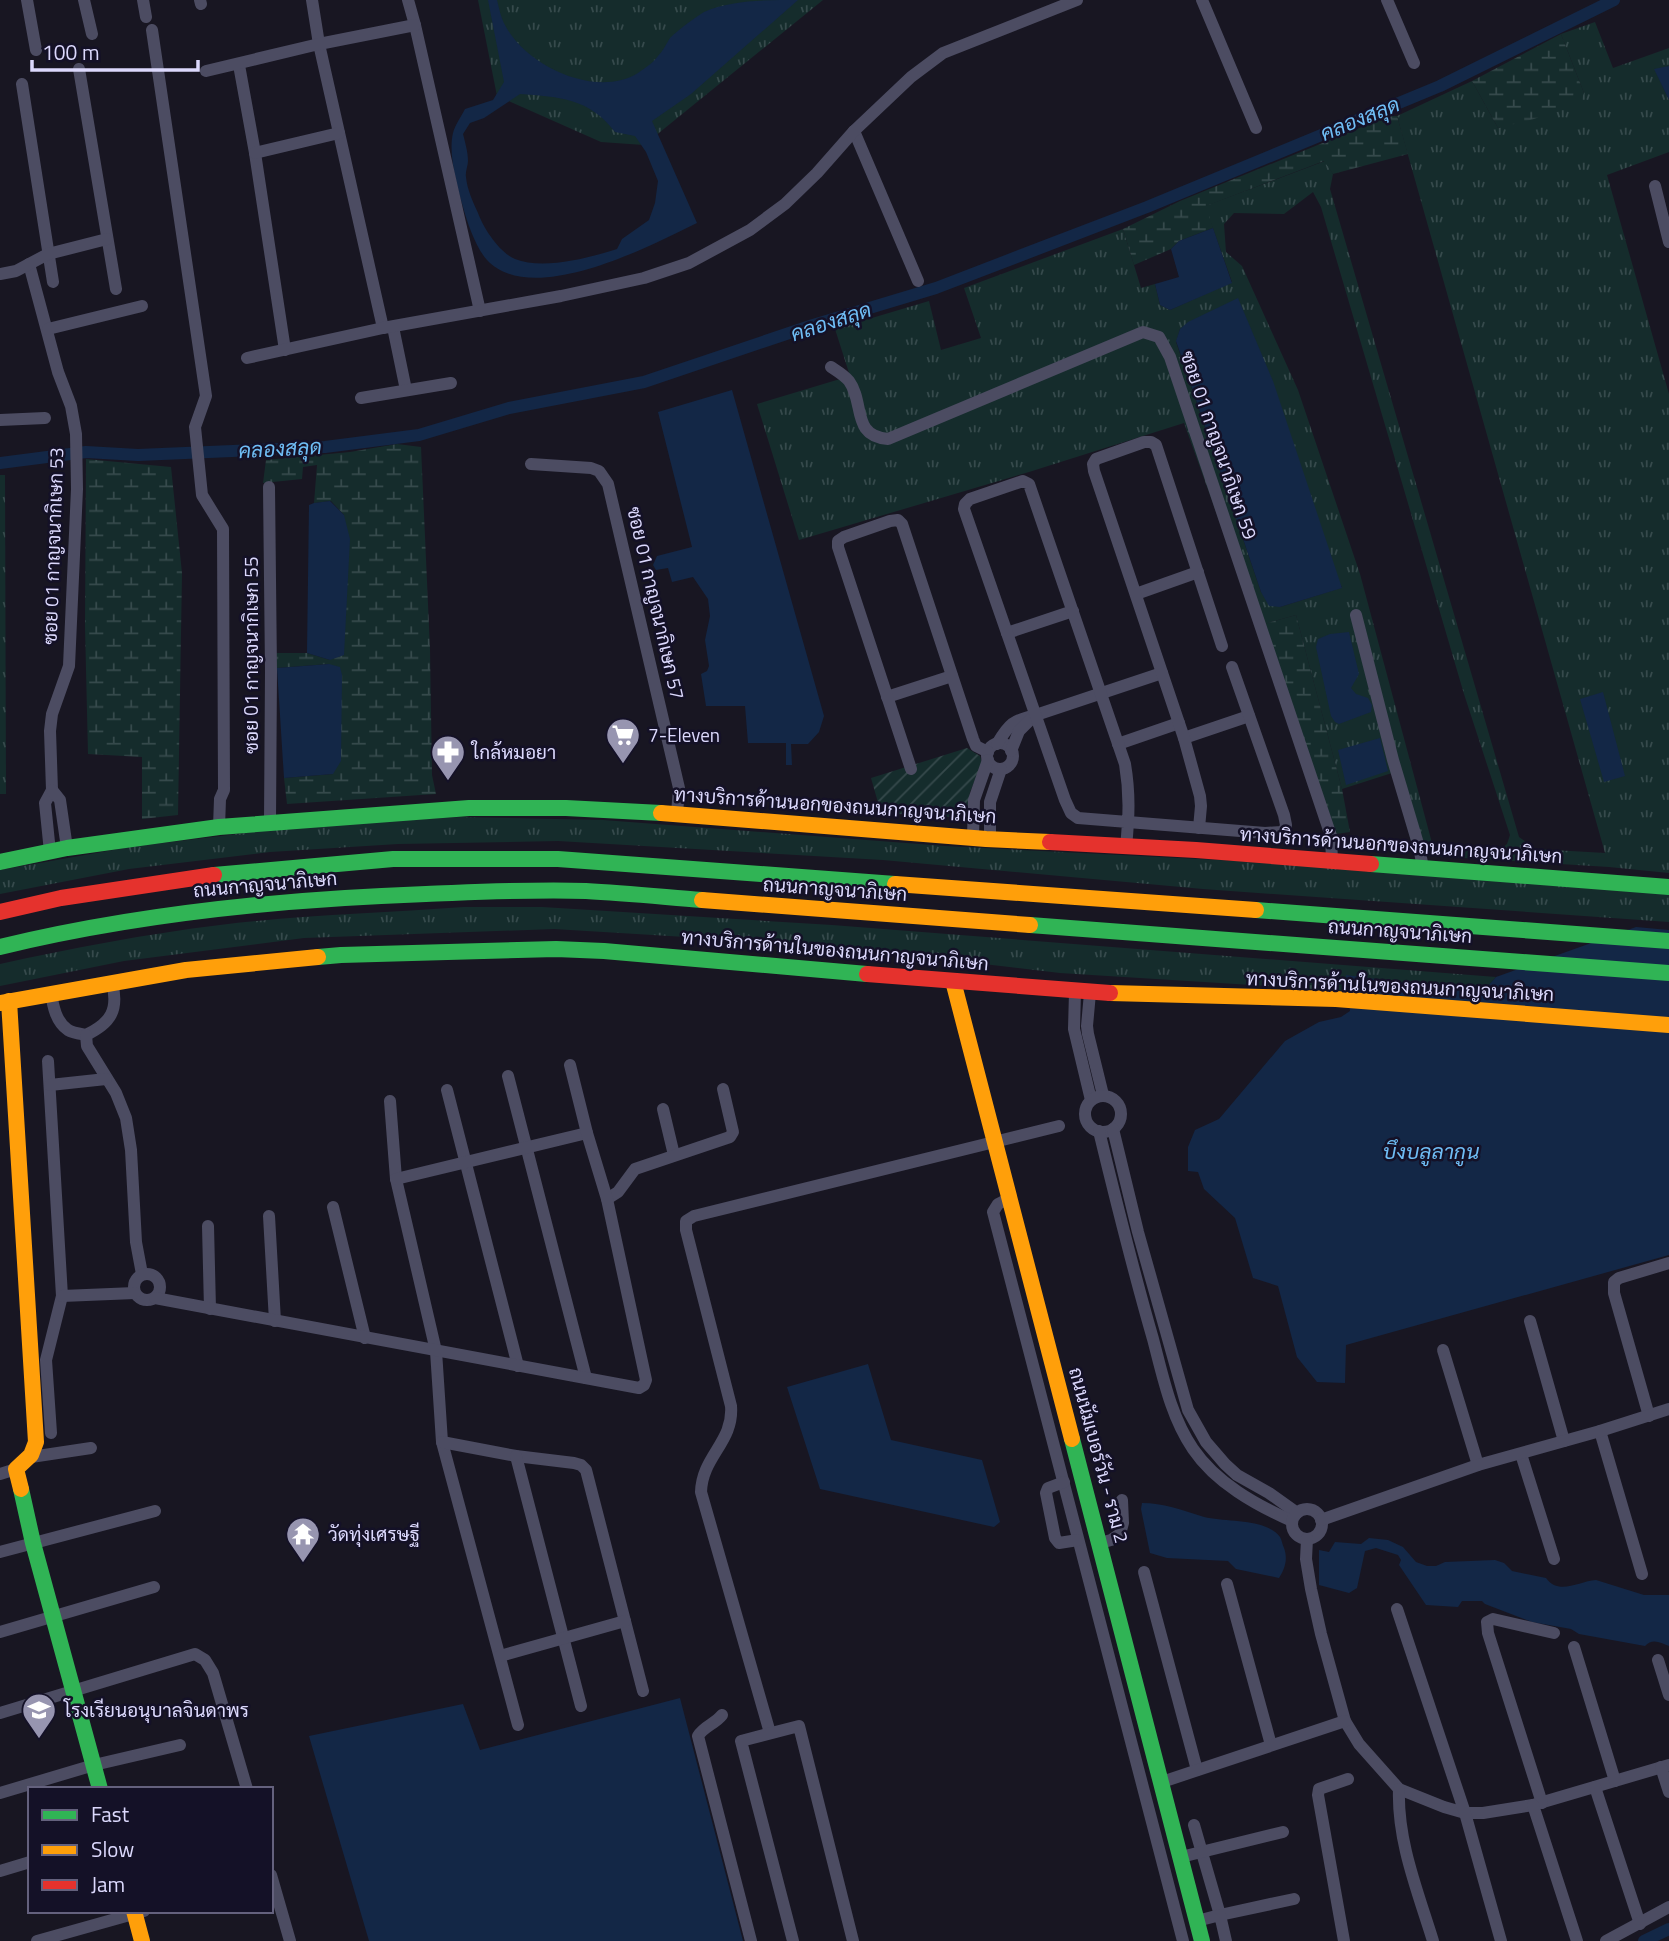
<svg xmlns="http://www.w3.org/2000/svg" width="1669" height="1941" font-family="'Titillium Web',Sarabun,sans-serif">
  <defs>
    <pattern id="grass-tufts" width="24" height="20" patternUnits="userSpaceOnUse" patternTransform="scale(1.75)"><rect width="24" height="20" fill="#152c2c"/><path d="M3 7l-1-3M5 7V3M7 7l1-3M15 17l-1-3M17 17v-4M19 17l1-3" fill="none" stroke="#364a4c"/></pattern>
    <pattern id="wetland-marsh" width="20" height="14" patternUnits="userSpaceOnUse" patternTransform="scale(1.75)"><rect width="20" height="14" fill="#152c2c"/><path d="M1 5h8M5 5V1M11 12h8M15 12V8" fill="none" stroke="#364a4c"/></pattern>
    <pattern id="garden-furrows" width="10" height="10" patternUnits="userSpaceOnUse" patternTransform="scale(1.75)"><rect width="10" height="10" fill="#152c2c"/><path d="M-1 1l2-2M0 10L10 0M9 11l2-2" fill="none" stroke="#364a4c"/></pattern>
  </defs>
  <rect width="100%" height="100%" fill="#181622"/>
  <g fill="url(#grass-tufts)" fill-rule="evenodd">
    <path d="M478,0H823L644,145L601,142L497,96Z"/>
    <path d="M1595,22L1613,68L1669,48V66L1655,70L1669,100V152L1607,175L1669,394V873L1609,867L1415,855L1392,773L1342,789L1296,615L1257,626L1184,423L1029,472L799,540L757,404L850,376L835,329L929,301L941,350L981,338L964,288L1123,229L1141,288L1155,284L1160,305L1170,310L1232,282L1205,206L1325,161L1333,174L1330,189L1519,837L1536,849L1605,853L1397,116L1472,81L1498,128L1584,93L1561,34ZM1313,192L1321,207L1464,694L1510,835L1507,844L1498,851H1439L1432,843L1360,574L1298,390L1242,266L1226,252L1224,224L1234,213L1284,214ZM1180,329L1342,587L1341,588L1280,607L1261,592L1176,342Z"/>
    <path d="M0,475H5L6,794H0Z"/>
    <path d="M461,817L603,820L945,846L1275,863L1669,893V922L1203,889L883,860L558,841L398,844L270,852L129,869L0,894V870L130,847L303,826Z"/>
    <path d="M464,907H542L832,925L1496,977L1487,987L1479,993L1347,976L1348,991L1060,973L820,945L554,929L304,938L124,961L0,986V964C73,948 146,934 220,925C301,915 382,913 464,907Z"/>
  </g>
  <g fill="url(#wetland-marsh)">
    <path d="M1561,34L1584,93L1581,101L1534,119L1498,128L1472,81Z"/>
    <path d="M1389,116H1397L1408,154L1333,174L1324,161L1206,206L1213,228L1179,241L1171,249L1134,265L1123,229L1180,201Z"/>
    <path d="M397,444L421,447L430,649L432,775L436,794L287,804L284,778L333,774L329,664L277,668L276,653H307L330,660L344,515L331,501L314,503L317,465L303,467L302,479L263,483L266,460L350,452Z"/>
    <path d="M86,459L171,467L182,573L178,815L142,819V757L88,754L85,626Z"/>
    <path d="M1296,615L1342,789L1350,832L1336,834L1264,624Z"/>
  </g>
  <path fill="url(#garden-furrows)" d="M967,748L980,756L982,763L970,792L966,818L881,813L871,778Z"/>
  <g fill="#132746" fill-rule="evenodd">
    <path d="M488,0H497C499,8 501,18 505,25C526,66 596,99 638,73C645,68 653,63 658,56C663,51 666,44 670,38C679,29 693,19 704,12C731,0 767,0 798,0L691,94L652,121L697,223C650,246 532,308 487,260C476,248 467,222 463,207C457,186 448,154 453,133C455,125 461,117 465,109L493,100L504,82ZM520,94C560,97 589,98 615,132L635,136L646,152L658,181L655,203L649,220L622,239L617,249C589,258 543,270 515,259C499,252 484,229 478,213C473,202 467,189 466,177C465,172 468,166 468,161C468,152 465,142 463,134L470,123L484,118Z"/>
    <path d="M1669,66V100L1654,69Z"/>
    <path d="M1213,228L1232,283L1170,310L1160,305L1155,284L1179,277L1171,249L1179,241Z"/>
    <path d="M1238,298L1273,381L1342,588L1280,607L1269,606L1261,592L1176,341L1180,329L1188,322Z"/>
    <path d="M732,390L824,716L819,732L808,744H791L792,765H786V743H748L745,706H706L701,674L707,671L709,666L705,640L710,616L708,599L693,577L672,582L668,568L656,570L653,565L657,556L692,547L658,412Z"/>
    <path d="M330,501L344,515L350,539L344,655L330,660L307,653L309,505L314,503Z"/>
    <path d="M1349,632L1359,674L1351,688L1356,694L1368,698L1372,705L1371,712L1339,724L1335,722L1331,716L1316,647L1318,639L1330,634Z"/>
    <path d="M329,664L340,667L342,675L341,761L333,774L284,778L277,668Z"/>
    <path d="M1603,692L1625,776L1604,782L1580,699Z"/>
    <path d="M1380,738L1388,771L1346,785L1338,750Z"/>
    <path d="M1636,927L1669,930V1255L1346,1345L1345,1383L1317,1382L1297,1357L1278,1286L1253,1278L1235,1218L1204,1189L1198,1172L1188,1171V1147L1195,1130L1219,1119L1285,1041L1319,1022L1341,1017L1350,1011L1346,975L1479,993L1487,987L1496,977Z"/>
    <path d="M868,1364L891,1440L982,1460L1000,1522L994,1527L820,1489L787,1387Z"/>
    <path d="M1142,1503C1163,1503 1182,1510 1201,1516C1222,1523 1265,1517 1280,1537C1282,1540 1282,1544 1284,1548C1288,1559 1285,1569 1279,1578L1236,1569L1228,1561L1167,1558L1150,1553L1141,1509Z"/>
    <path d="M1369,1538L1388,1540L1403,1547L1416,1562L1427,1566H1436L1445,1562L1495,1560L1504,1563L1512,1571L1546,1578C1559,1596 1579,1581 1596,1580L1644,1595H1669V1646C1660,1642 1652,1638 1645,1646L1579,1634L1571,1629L1532,1622L1485,1604L1482,1601H1462L1458,1607L1426,1605L1399,1565L1401,1560L1398,1555L1376,1548L1365,1551L1357,1588L1349,1593L1319,1585V1550L1329,1552L1335,1542L1361,1544Z"/>
    <path d="M680,1698L743,1941H369L309,1736L463,1704L480,1750Z"/>
  </g>
  <g fill="none" stroke-linecap="round" stroke-linejoin="round">
    <g stroke="#132746" stroke-width="12">
      <path d="M0,463L86,452L138,455L325,447L419,435L509,408L644,382L813,325L936,288L1147,207L1440,86L1614,0"/>
      <path d="M1644,1941L1669,1929"/>
    </g>
    <g stroke="#4c4c62" stroke-width="12">
      <path d="M27,0L36,50"/>
      <path d="M84,0L92,34"/>
      <path d="M143,0L146,17"/>
      <path d="M200,0L201,4"/>
      <path d="M312,0L319,44L383,328"/>
      <path d="M408,0L415,25L480,311"/>
      <path d="M1202,0L1256,128"/>
      <path d="M1387,0L1414,63"/>
      <path d="M152,30L206,396L195,427L202,495L223,529L224,790L220,799L219,827"/>
      <path d="M239,65L255,153L285,350"/>
      <path d="M79,69L116,289"/>
      <path d="M206,71L319,44L415,25"/>
      <path d="M22,84L53,282"/>
      <path d="M854,131L918,281"/>
      <path d="M255,153L339,133"/>
      <path d="M1655,186L1669,242"/>
      <path d="M29,264L58,372L71,406L76,434L77,489L69,666L52,714L50,731L52,790L45,803L50,852"/>
      <path d="M0,274L16,271L48,254L107,239"/>
      <path d="M393,327L406,390"/>
      <path d="M48,329L142,306"/>
      <path d="M247,358L383,328L561,296L644,278L689,263L750,230L785,204L817,173L854,131L911,77L943,53L1077,0"/>
      <path d="M831,367C837,371 844,375 849,381C865,403 851,436 888,439L1143,332L1159,337L1170,357L1331,836L1332,861"/>
      <path d="M361,398L451,383"/>
      <path d="M0,420L45,418"/>
      <path d="M531,464L591,468L599,471L608,484L679,788L677,814"/>
      <path d="M269,487L271,671L270,822"/>
      <path d="M1136,594L1198,572"/>
      <path d="M1356,615L1393,760L1419,847L1423,868"/>
      <path d="M1007,633L1073,611"/>
      <path d="M887,697L952,676"/>
      <path d="M1184,738L1249,716"/>
      <circle cx="1000" cy="756" r="13"/>
      <path d="M997,744C1009,724 1013,720 1036,715L1162,673"/>
      <path d="M1118,744L1179,723"/>
      <path d="M1011,751L1019,731L1035,715"/>
      <path d="M911,769L838,547V541L844,537L890,521L898,520L902,524L973,739L976,746L988,752"/>
      <path d="M52,790L60,800L67,848"/>
      <path d="M1199,828L1201,806L1200,796L1184,738L1094,471L1093,464L1096,459L1144,442H1151L1156,445L1222,646"/>
      <path d="M973,837L974,800L988,760"/>
      <path d="M990,839V802L1001,769"/>
      <path d="M1126,847C1129,817 1130,794 1125,764L1029,484L1023,481L970,499L965,504L964,509L1065,800L1071,813L1078,818L1265,833L1281,832L1285,829L1286,825L1284,815L1232,667"/>
      <path d="M1075,992L1074,1029L1091,1100"/>
      <path d="M51,993C53,1006 56,1022 68,1030C73,1033 81,1034 86,1035C111,1023 119,1010 112,982"/>
      <path d="M1090,993L1087,1026L1088,1034L1103,1095"/>
      <path d="M86,1035L87,1046L116,1093L126,1118L131,1150L136,1242L142,1274"/>
      <path d="M48,1061L62,1296L46,1360L51,1433"/>
      <path d="M508,1076L586,1378"/>
      <path d="M50,1085L106,1079"/>
      <path d="M447,1090L518,1366"/>
      <circle cx="1103" cy="1114" r="18"/>
      <path d="M390,1101L396,1179L436,1351L442,1442L518,1725"/>
      <path d="M663,1109L674,1155"/>
      <path d="M1113,1129L1138,1232L1188,1410L1206,1442L1225,1464L1237,1475L1269,1493L1297,1513"/>
      <path d="M1099,1131C1116,1201 1133,1270 1153,1339C1163,1377 1171,1417 1193,1449C1216,1483 1256,1505 1292,1521"/>
      <path d="M396,1179L587,1133"/>
      <path d="M1010,1198L998,1204L993,1212L1183,1941"/>
      <path d="M607,1199L618,1192L635,1169L730,1137L733,1132L723,1089"/>
      <path d="M333,1207L365,1338"/>
      <path d="M269,1216L275,1321"/>
      <path d="M208,1226L210,1309"/>
      <circle cx="147" cy="1287" r="13"/>
      <path d="M62,1296L135,1293"/>
      <path d="M155,1298L639,1388L644,1385L646,1380L607,1199L587,1133L570,1065"/>
      <path d="M1530,1321L1564,1441"/>
      <path d="M1443,1350L1478,1465"/>
      <path d="M1649,1416L1614,1293V1282L1619,1278L1669,1263"/>
      <path d="M1600,1431L1642,1574"/>
      <path d="M442,1442L516,1456L574,1463L581,1465L586,1470L643,1691"/>
      <path d="M1521,1454L1554,1559"/>
      <path d="M516,1456L581,1706"/>
      <path d="M31,1457L91,1448"/>
      <path d="M0,1474L16,1469"/>
      <path d="M1064,1482L1048,1488L1046,1493L1055,1538L1059,1543L1078,1540"/>
      <circle cx="1307" cy="1524" r="15"/>
      <path d="M1321,1520L1478,1465L1600,1431L1669,1409"/>
      <path d="M1307,1539L1306,1559L1311,1589L1321,1634L1345,1721L1359,1744L1399,1789L1444,1807L1465,1813H1483L1533,1805L1669,1765"/>
      <path d="M1100,1543L1111,1540L1120,1534L1123,1523L1122,1500"/>
      <path d="M0,1552L155,1511"/>
      <path d="M1144,1572L1197,1770"/>
      <path d="M1227,1584L1271,1745"/>
      <path d="M1397,1609L1465,1813L1501,1941"/>
      <path d="M0,1632L154,1587"/>
      <path d="M1574,1647L1615,1781"/>
      <path d="M500,1656L625,1621"/>
      <path d="M1658,1660L1669,1695"/>
      <path d="M0,1713L195,1654L205,1660L213,1673L247,1789"/>
      <path d="M722,1715C715,1724 704,1726 698,1736L751,1941"/>
      <path d="M770,1733L701,1492C702,1456 734,1442 731,1406L686,1230V1221L694,1216L1059,1126"/>
      <path d="M1661,1767L1669,1792"/>
      <path d="M1162,1782L1345,1721"/>
      <path d="M1595,1787L1640,1924"/>
      <path d="M1399,1789C1397,1841 1418,1892 1433,1941"/>
      <path d="M0,1793L94,1765L180,1745"/>
      <path d="M1542,1803L1488,1633L1487,1622L1493,1619L1554,1633"/>
      <path d="M1533,1805L1577,1941"/>
      <path d="M1194,1825L1220,1915L1294,1899"/>
      <path d="M1181,1857L1283,1832"/>
      <path d="M0,1871L30,1862"/>
      <path d="M271,1875L290,1941"/>
      <path d="M1197,1921L1220,1915L1226,1941"/>
      <path d="M37,1941L144,1911"/>
      <path d="M793,1941L741,1741L799,1726L853,1941"/>
      <path d="M1344,1941L1318,1795L1319,1789L1348,1779"/>
      <path d="M1606,1941L1669,1907"/>
    </g>
    <g stroke="#30b455" stroke-width="16">
      <path d="M0,862L67,848L219,827L469,808H566L661,813"/>
      <path d="M1371,864L1669,887"/>
      <path d="M214,875L393,859H558L895,884"/>
      <path d="M1256,910L1669,941"/>
      <path d="M1030,925L1669,973"/>
      <path d="M0,947C140,913 283,899 426,894C479,892 533,889 586,891C625,893 664,897 702,900"/>
      <path d="M318,957L341,955L556,949L604,951L867,974"/>
      <path d="M1072,1439L1202,1941"/>
      <path d="M21,1489L33,1543L100,1789"/>
    </g>
    <g stroke="#ff9f0a" stroke-width="16">
      <path d="M661,813L986,839L1050,842"/>
      <path d="M895,884L1256,910"/>
      <path d="M702,900L1030,925"/>
      <path d="M953,981L1072,1439"/>
      <path d="M1110,993L1336,999L1669,1025"/>
      <path d="M9,1001L36,1442L31,1455L16,1469L21,1489"/>
      <path d="M0,1003L186,970L318,957"/>
      <path d="M134,1911L142,1941"/>
    </g>
    <g stroke="#e5322d" stroke-width="16">
      <path d="M1050,842L1196,850L1371,864"/>
      <path d="M0,912L61,898L214,875"/>
      <path d="M867,974L1110,993"/>
    </g>
  </g>
  <defs>
    <g id="supermarket-pin" transform="scale(1.75)"><path d="M0 17L-7.5 6A9.5 9.5 0 1 1 7.5 6Z" fill="#9795b0" stroke="#141127"/><path d="M-6-5.5h2.5l.6 2H6L4.5 2H-2.5L-4.4-4H-6ZM-1.5 3.2a1.3 1.3 0 1 0 .1 0ZM3 3.2a1.3 1.3 0 1 0 .1 0Z" fill="#fff"/></g>
    <g id="pharmacy-pin" transform="scale(1.75)"><path d="M0 17L-7.5 6A9.5 9.5 0 1 1 7.5 6Z" fill="#9795b0" stroke="#141127"/><path d="M-2-6h4v4h4v4h-4v4h-4v-4h-4v-4h4Z" fill="#fff"/></g>
    <g id="temple-pin" transform="scale(1.75)"><path d="M0 17L-7.5 6A9.5 9.5 0 1 1 7.5 6Z" fill="#9795b0" stroke="#141127"/><path d="M0-6L5-2H3V0L6.5 2.5H4V6H1.5V3h-3V6H-4V2.5H-6.5L-3 0V-2H-5Z" fill="#fff"/></g>
    <g id="school-pin" transform="scale(1.75)"><path d="M0 17L-7.5 6A9.5 9.5 0 1 1 7.5 6Z" fill="#9795b0" stroke="#141127"/><path d="M0-5L7-2L0 1L-7-2ZM-4 1L0 2.5L4 1V4Q0 6-4 4Z" fill="#fff"/></g>
  </defs>
  <g fill-rule="evenodd">
    <use href="#supermarket-pin" x="623" y="735"/>
    <use href="#pharmacy-pin" x="448" y="752"/>
    <use href="#temple-pin" x="303" y="1534"/>
    <use href="#school-pin" x="39" y="1710"/>
  </g>
  <g text-anchor="middle" stroke-width="5" stroke-linejoin="round" paint-order="stroke">
    <g font-size="19" fill="#dcd9fd" stroke="#141127">
      <text transform="translate(1219 445) rotate(71)" y="7">ซอย 01 กาญจนาภิเษก 59</text>
      <text transform="translate(53 546) rotate(-88)" y="7">ซอย 01 กาญจนากิเษก 53</text>
      <text transform="translate(656 603) rotate(77)" y="7">ซอย 01 กาญจนากิเษก 57</text>
      <text transform="translate(251 655) rotate(-90)" y="7">ซอย 01 กาญจนากิเษก 55</text>
      <text transform="translate(835 805) rotate(4)" y="7">ทางบริการด้านนอกของถนนกาญจนาภิเษก</text>
      <text transform="translate(1401 845) rotate(4)" y="7">ทางบริการด้านนอกของถนนกาญจนาภิเษก</text>
      <text transform="translate(265 884) rotate(-5)" y="7">ถนนกาญจนาภิเษก</text>
      <text transform="translate(835 889) rotate(4)" y="7">ถนนกาญจนาภิเษก</text>
      <text transform="translate(1400 931) rotate(4)" y="7">ถนนกาญจนาภิเษก</text>
      <text transform="translate(835 950) rotate(5)" y="7">ทางบริการด้านในของถนนกาญจนาภิเษก</text>
      <text transform="translate(1400 986) rotate(3)" y="7">ทางบริการด้านในของถนนกาญจนาภิเษก</text>
      <text transform="translate(1099 1455) rotate(75)" y="7">ถนนนัมเบอร์วัน - ราม 2</text>
    </g>
    <g font-size="19" fill="#dcd9fd" stroke="#141127" text-anchor="start">
      <text x="648" y="742">7-Eleven</text>
      <text x="472" y="759">ใกล้หมอยา</text>
      <text x="328" y="1541">วัดทุ่งเศรษฐี</text>
      <text x="64" y="1717">โรงเรียนอนุบาลจินดาพร</text>
    </g>
    <g font-size="21" font-style="italic" fill="#6fbdf5" stroke="#141127">
      <text transform="translate(1360 119) rotate(-22)" y="7">คลองสลุด</text>
      <text transform="translate(831 322) rotate(-18)" y="7">คลองสลุด</text>
      <text transform="translate(280 449) rotate(-3)" y="7">คลองสลุด</text>
      <text x="1431" y="1159">บึงบลูลากูน</text>
    </g>
  </g>
  <rect x="28" y="1787" width="245" height="126" fill="#141127" stroke="#64617d" stroke-width="2"/>
  <rect x="42" y="1810" width="35" height="10" fill="#30b455" stroke="#64617d" stroke-width="2"/>
  <text x="91" y="1822" font-size="21" fill="#dcd9fd">Fast</text>
  <rect x="42" y="1845" width="35" height="10" fill="#ff9f0a" stroke="#64617d" stroke-width="2"/>
  <text x="91" y="1857" font-size="21" fill="#dcd9fd">Slow</text>
  <rect x="42" y="1880" width="35" height="10" fill="#e5322d" stroke="#64617d" stroke-width="2"/>
  <text x="91" y="1892" font-size="21" fill="#dcd9fd">Jam</text>
  <path d="M32 60v10h166v-10" fill="none" stroke="#dcd9fd" stroke-width="3.5"/>
  <text x="42" y="60" font-size="21" fill="#dcd9fd" stroke="#141127" stroke-width="5" paint-order="stroke">100 m</text>
</svg>
